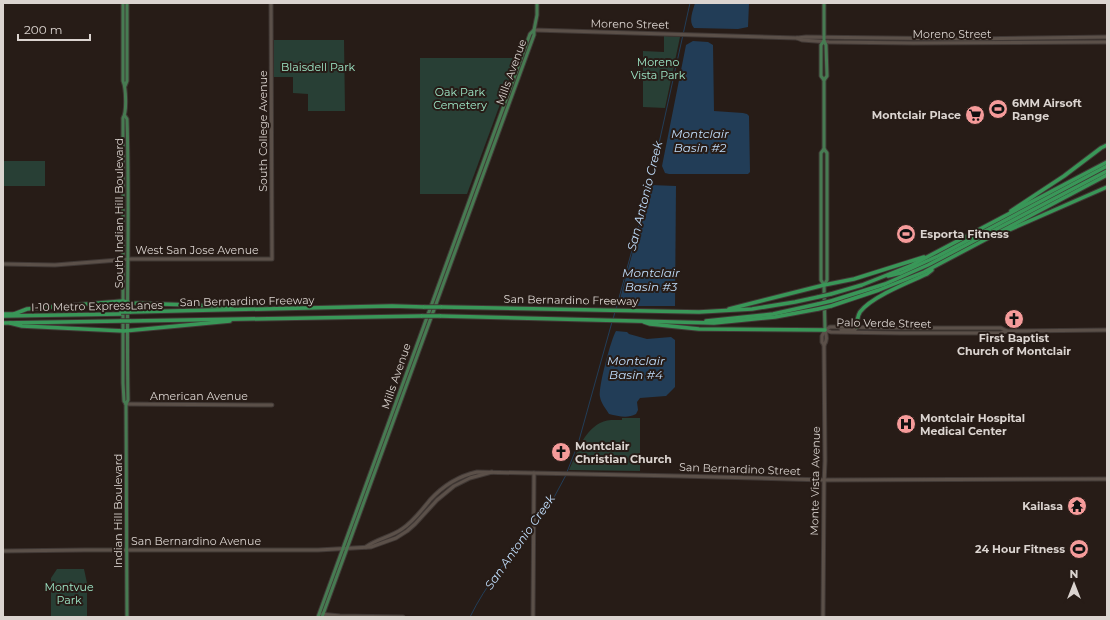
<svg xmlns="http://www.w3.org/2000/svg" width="1110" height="620" font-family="Montserrat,sans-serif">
  <rect width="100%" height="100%" fill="#271c17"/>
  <g fill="#283f35">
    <path d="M664,36L680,37L665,108L643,107V51L664,52Z"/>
    <path d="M274,40H344L345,111H308V94L293,93V77H274Z"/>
    <path d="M420,58H517L467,194H420Z"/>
    <rect x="3" y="161" width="42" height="25"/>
    <path d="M622,418H640V471L569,470C577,453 583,432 600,423C607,419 615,420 622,420Z"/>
    <path d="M57,569H84L87,583V617H51V578Z"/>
  </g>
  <g fill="#223d57">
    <path d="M695,3H749L748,27L738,29L694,28C688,21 693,11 695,3Z"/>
    <path d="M693,41L708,42L713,45L714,111L743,113L747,114L749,116L750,172L748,174H669L665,173L662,166L686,45Z"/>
    <path d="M651,185L676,186L675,306H618Z"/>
    <path d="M616,331L627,332L629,334L647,339L671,337L675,340V387L666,396L640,398L637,402L638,410L636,414C627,419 618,416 609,414C606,409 601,403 600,397C598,388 611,339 616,331Z"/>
  </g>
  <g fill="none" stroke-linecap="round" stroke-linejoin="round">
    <g stroke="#223d57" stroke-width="1">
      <path d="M616,309L650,184L690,3"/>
      <path d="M613,319L615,312"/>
      <path d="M567,472L578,444L612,322"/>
      <path d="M535,525L551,503L566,475"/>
      <path d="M470,617C486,584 510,556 533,527"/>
    </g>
    <g stroke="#403835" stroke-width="5">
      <g id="secondary">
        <path d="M534,30L797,38L806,37L968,39L1107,37"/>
        <path d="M797,38L802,40L829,42L913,43L1107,42"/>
        <path d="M3,264L55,265L131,259H272L271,3"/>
        <path d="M825,330L831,332L900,333H1001L1007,331L1107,330"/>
        <path d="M825,330L830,327H842L900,328H1001L1007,331"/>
        <path d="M841,330H855L857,327"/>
        <path d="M824,345L822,342V336L825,330"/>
        <path d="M126,404L272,405"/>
        <path d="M366,547C376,539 391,537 402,529C413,522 421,511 430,500C442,487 459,476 477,472L679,476L825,480L1107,479"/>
        <path d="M3,551L85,550H318L371,547L396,538L407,531L415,524L437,500L454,486L470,478L492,472"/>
        <path d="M320,614L340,616L403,617"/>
        <path d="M533,617L534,473"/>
        <path d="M823,617L824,484L825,461L824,345C828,340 826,335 825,330"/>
      </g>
    </g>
    <g stroke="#403835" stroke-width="5">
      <g id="primary">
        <path d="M123,3V81C126,88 127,112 123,118V383L124,401L126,404L127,617"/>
        <path d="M824,3V41L826,45L827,76L824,80V149L827,153V280L824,285L825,330"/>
        <path d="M824,41L821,45V76L824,80"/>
        <path d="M125,86L127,81V3"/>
        <path d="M125,116L127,119C130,213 126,306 128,400L126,404"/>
        <path d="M824,285L821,280V153L824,149"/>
        <path d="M318,617L530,34L534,30"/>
        <path d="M322,617L534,35V30L537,15V3"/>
      </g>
    </g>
    <g stroke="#403835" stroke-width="5.5">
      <g id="highway">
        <path d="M1011,211L1064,176L1101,148L1107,145"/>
        <path d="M1002,233L1107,187"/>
        <path d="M888,276L901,273L938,256L1107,166"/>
        <path d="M831,294L862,285L912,265L1107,162"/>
        <path d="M831,301L885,284L928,265L1107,171"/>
        <path d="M831,306L879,290L924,272L1107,175"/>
        <path d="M441,307L699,312L752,309L795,302L818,297"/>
        <path d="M729,309L824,285L854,279L924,257"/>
        <path d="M130,312L392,306L424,307"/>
        <path d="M3,314H15"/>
        <path d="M14,314L27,309L123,301L131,303L222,306L232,308"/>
        <path d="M3,316L121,314"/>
        <path d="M440,316L714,323L775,317L818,309"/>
        <path d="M130,321L422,316"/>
        <path d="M706,321L773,314L818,304"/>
        <path d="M644,322L650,324L699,329L825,330"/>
        <path d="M3,323L121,321"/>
        <path d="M10,323L22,326L124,331L230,321"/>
        <path d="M857,327C857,321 857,317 860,312C871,297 909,282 927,274L932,270"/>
      </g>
    </g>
    <use href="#secondary" stroke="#5b5049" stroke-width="3"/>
    <use href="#primary" stroke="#477b52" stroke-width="3"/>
    <use href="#highway" stroke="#399758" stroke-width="3.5"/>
    <g stroke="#403835" stroke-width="5.5" stroke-linecap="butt">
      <g id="highway-bridge">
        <path d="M818,297L831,294"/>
        <path d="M818,304L831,301"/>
        <path d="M424,307H441"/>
        <path d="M818,309L831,306"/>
        <path d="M121,312H130"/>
        <path d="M422,316H440"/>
        <path d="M121,321H130"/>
      </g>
    </g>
    <use href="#highway-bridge" stroke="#399758" stroke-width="3.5"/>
  </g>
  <defs>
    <g id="stadium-disc" transform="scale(1)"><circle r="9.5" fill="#f59b9a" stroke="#271c17"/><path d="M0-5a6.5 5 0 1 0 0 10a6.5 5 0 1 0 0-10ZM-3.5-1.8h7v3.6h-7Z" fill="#111"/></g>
    <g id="supermarket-disc" transform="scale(1)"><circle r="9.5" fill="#f59b9a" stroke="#271c17"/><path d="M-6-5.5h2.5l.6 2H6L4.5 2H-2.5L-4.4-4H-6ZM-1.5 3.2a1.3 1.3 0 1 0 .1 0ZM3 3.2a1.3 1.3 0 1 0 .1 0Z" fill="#111"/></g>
    <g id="church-disc" transform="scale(1)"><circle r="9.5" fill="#f59b9a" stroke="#271c17"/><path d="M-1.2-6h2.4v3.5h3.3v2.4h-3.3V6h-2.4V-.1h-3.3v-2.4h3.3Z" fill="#111"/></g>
    <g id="hospital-disc" transform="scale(1)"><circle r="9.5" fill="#f59b9a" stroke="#271c17"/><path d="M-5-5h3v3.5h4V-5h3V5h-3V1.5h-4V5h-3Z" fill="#111"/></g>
    <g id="temple-disc" transform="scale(1)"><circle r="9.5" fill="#f59b9a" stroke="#271c17"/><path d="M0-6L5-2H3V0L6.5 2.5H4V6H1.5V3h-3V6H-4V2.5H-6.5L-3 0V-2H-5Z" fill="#111"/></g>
  </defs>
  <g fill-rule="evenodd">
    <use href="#stadium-disc" x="998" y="109"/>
    <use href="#supermarket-disc" x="975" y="115"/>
    <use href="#stadium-disc" x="906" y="234"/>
    <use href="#church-disc" x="1014" y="319"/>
    <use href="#hospital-disc" x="906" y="424"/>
    <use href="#church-disc" x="561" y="452"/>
    <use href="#temple-disc" x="1077" y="506"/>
    <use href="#stadium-disc" x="1079" y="549"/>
  </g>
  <g text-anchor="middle" stroke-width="4" stroke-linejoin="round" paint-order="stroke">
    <g font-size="11" fill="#dbd4d0" stroke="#271c17">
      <text transform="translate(630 24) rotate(1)" y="4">Moreno Street</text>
      <text x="952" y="38">Moreno Street</text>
      <text transform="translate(511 72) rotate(-70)" y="4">Mills Avenue</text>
      <text transform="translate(263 131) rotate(-90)" y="4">South College Avenue</text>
      <text transform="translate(119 213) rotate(-90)" y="4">South Indian Hill Boulevard</text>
      <text x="197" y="254">West San Jose Avenue</text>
      <text transform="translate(571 300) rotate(1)" y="4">San Bernardino Freeway</text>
      <text transform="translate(247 301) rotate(-1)" y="4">San Bernardino Freeway</text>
      <text transform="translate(97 306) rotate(-1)" y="4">I-10 Metro ExpressLanes</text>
      <text transform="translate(884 323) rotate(1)" y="4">Palo Verde Street</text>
      <text transform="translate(396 376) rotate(-71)" y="4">Mills Avenue</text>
      <text x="199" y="400">American Avenue</text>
      <text transform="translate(740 469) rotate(2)" y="4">San Bernardino Street</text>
      <text transform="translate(815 481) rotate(-89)" y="4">Monte Vista Avenue</text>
      <text transform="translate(118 511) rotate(-90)" y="4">Indian Hill Boulevard</text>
      <text x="196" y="545">San Bernardino Avenue</text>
    </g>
    <g font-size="11" fill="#9fe8c8" stroke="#271c17">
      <text x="658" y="66">Moreno<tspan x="658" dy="13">Vista Park</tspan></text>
      <text x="318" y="71">Blaisdell Park</text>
      <text x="460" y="96">Oak Park<tspan x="460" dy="13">Cemetery</tspan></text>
      <text x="69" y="591">Montvue<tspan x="69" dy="13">Park</tspan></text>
    </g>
    <g font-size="11" font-weight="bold" fill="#dbd4d0" stroke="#271c17" text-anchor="start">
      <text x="1012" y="107">6MM Airsoft<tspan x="1012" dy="13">Range</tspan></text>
      <text x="961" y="119" text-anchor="end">Montclair Place</text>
      <text x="920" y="238">Esporta Fitness</text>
      <text x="1014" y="342" text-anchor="middle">First Baptist<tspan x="1014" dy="13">Church of Montclair</tspan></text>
      <text x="920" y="422">Montclair Hospital<tspan x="920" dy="13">Medical Center</tspan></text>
      <text x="575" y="450">Montclair<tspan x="575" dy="13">Christian Church</tspan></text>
      <text x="1063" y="510" text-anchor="end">Kailasa</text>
      <text x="1065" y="553" text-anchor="end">24 Hour Fitness</text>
    </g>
    <g font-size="12" font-style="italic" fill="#c0ddfb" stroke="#271c17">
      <text x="700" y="138">Montclair<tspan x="700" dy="14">Basin #2</tspan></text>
      <text transform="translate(645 196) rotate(-76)" y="4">San Antonio Creek</text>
      <text x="651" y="277">Montclair<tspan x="651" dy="14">Basin #3</tspan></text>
      <text x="636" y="365">Montclair<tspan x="636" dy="14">Basin #4</tspan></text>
      <text transform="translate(520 542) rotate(-55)" y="4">San Antonio Creek</text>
    </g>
  </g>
  <rect width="1110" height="620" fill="none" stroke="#dbd4d0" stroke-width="8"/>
  <g transform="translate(1074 584)" stroke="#271c17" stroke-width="3" paint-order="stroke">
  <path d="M0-3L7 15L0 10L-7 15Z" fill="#dbd4d0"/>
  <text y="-6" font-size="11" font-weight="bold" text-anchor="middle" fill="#dbd4d0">N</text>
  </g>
  <path d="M18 34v6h72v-6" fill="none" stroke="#dbd4d0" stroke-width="2"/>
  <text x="24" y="34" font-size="12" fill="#dbd4d0" stroke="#271c17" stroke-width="3" paint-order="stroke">200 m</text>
</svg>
